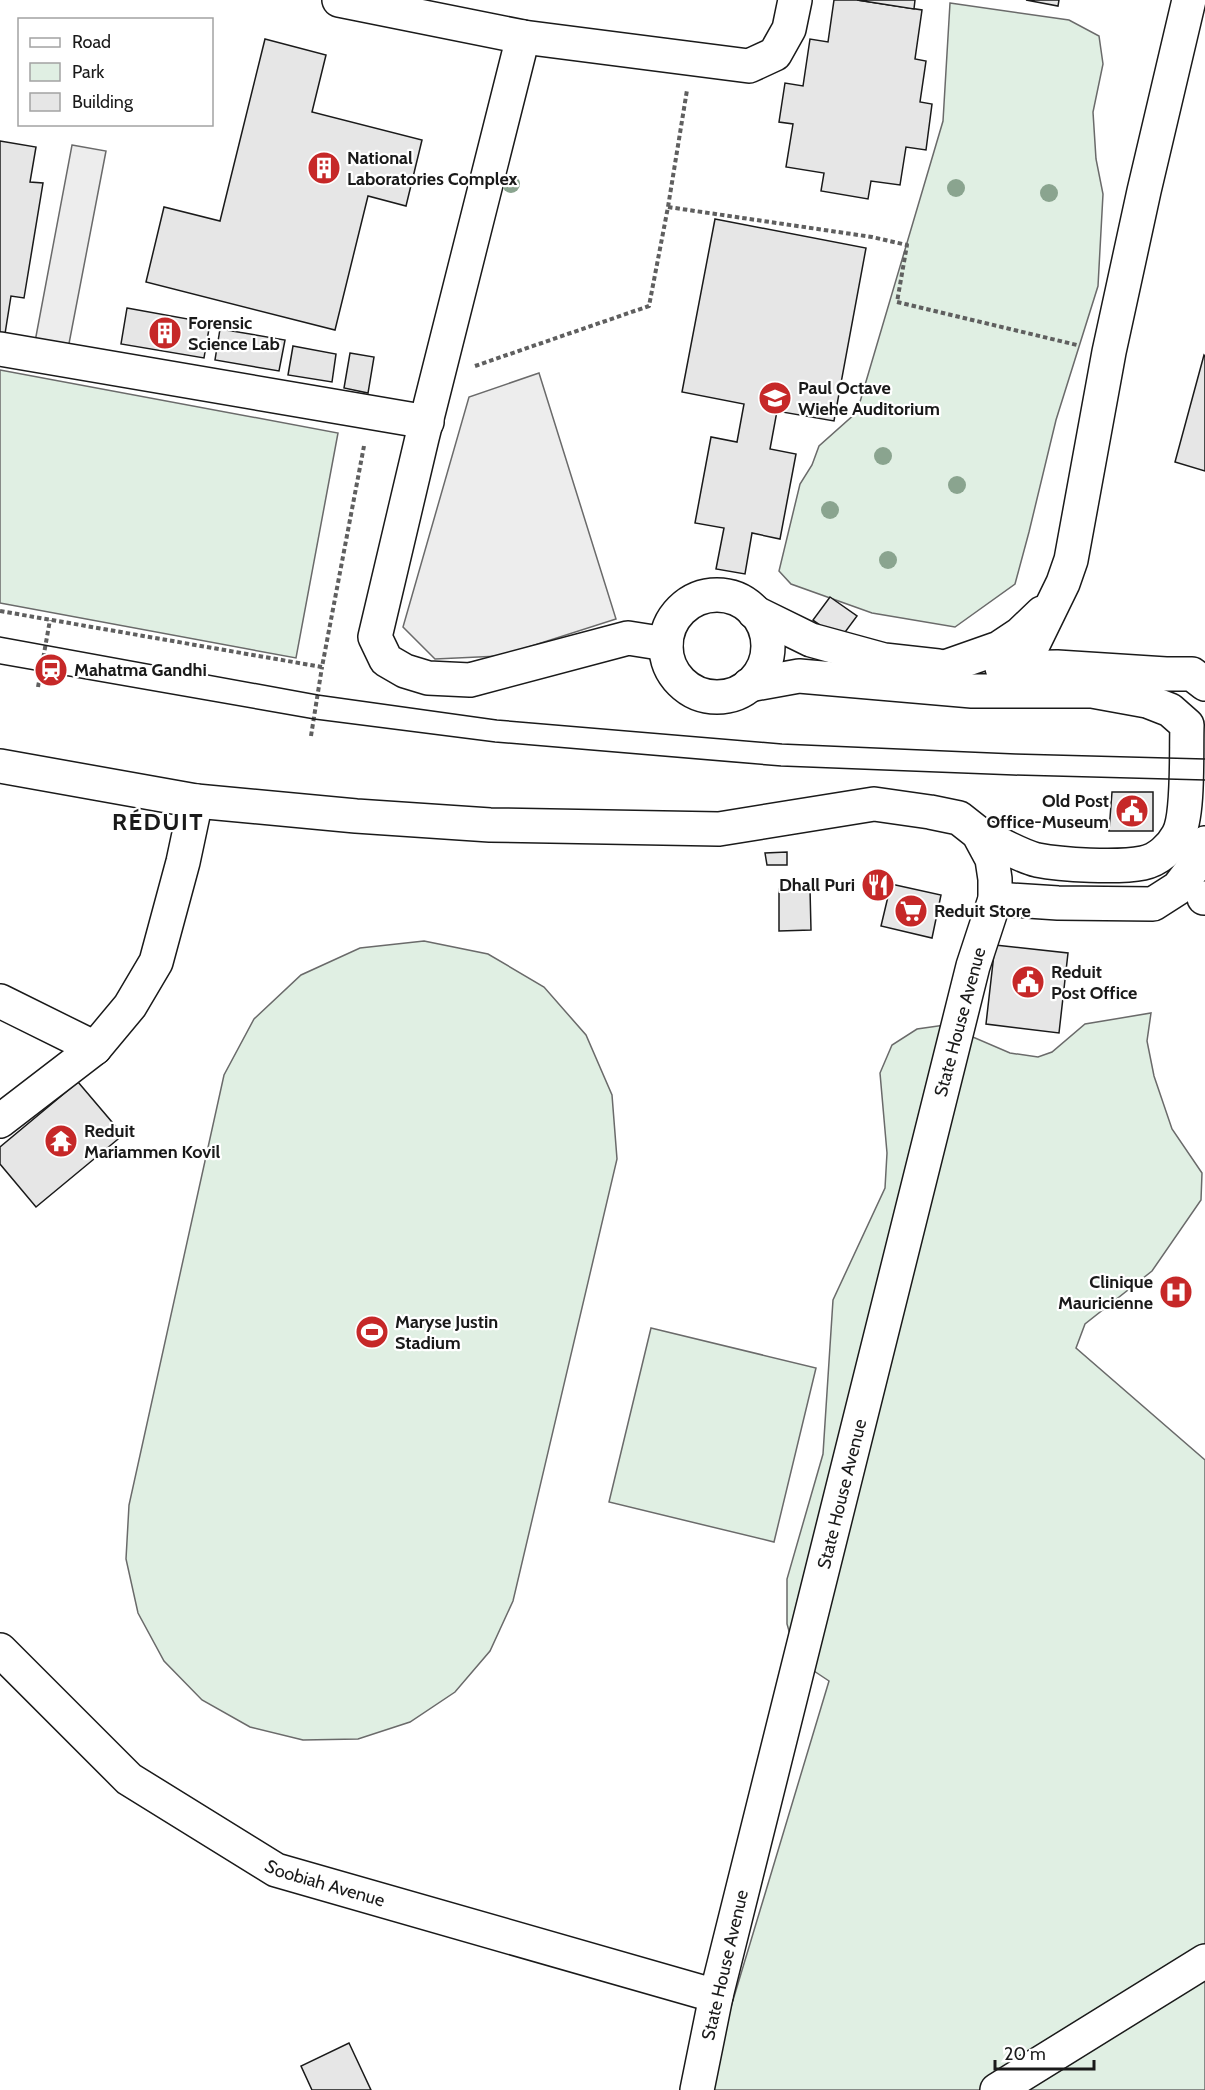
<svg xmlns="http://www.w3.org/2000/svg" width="1205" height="2090" font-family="Cabin,sans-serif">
  <rect width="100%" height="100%" fill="#fff"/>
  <g fill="#e0efe3" stroke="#6a6a6a" stroke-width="1.5">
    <path d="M950,3L1069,20L1099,36L1103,64L1093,112L1096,159L1103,194L1098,286L1056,420L1029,532L1015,584L955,627L872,613L791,584L779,571L800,484L812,465L819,446L857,412L943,121Z"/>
    <path d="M0,370L338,433L296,658L0,603Z"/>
    <path d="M424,941L488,954L544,987L586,1035L612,1095L617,1159L513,1601L490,1651L455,1692L410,1722L358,1739L303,1740L250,1727L202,1700L164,1661L138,1613L126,1559L129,1505L224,1075L254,1019L301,975L360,948Z"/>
    <path d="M1151,1013L1147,1041L1154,1076L1172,1129L1202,1173L1201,1200L1152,1271L1085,1324L1076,1348L1205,1460V2090H706L829,1681L805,1665L795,1652L787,1624V1579L823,1454L833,1300L885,1188L887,1153L880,1073L892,1045L917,1029L945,1025L1010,1053L1038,1057L1052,1052L1085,1024Z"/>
    <path d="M651,1328L816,1368L774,1542L609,1502Z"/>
  </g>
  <g fill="#ededed" stroke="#6a6a6a" stroke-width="1.5">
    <path d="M72,145L106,151L67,354L34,347Z"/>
    <path d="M539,373L616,619L500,656L435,659L403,627L469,397Z"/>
  </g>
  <g fill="#e6e6e6" stroke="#1a1a1a" stroke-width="1.5">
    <path d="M834,0H857L922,10L915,59L926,61L920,102L932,104L926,150L906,147L900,185L871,181L868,199L821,191L824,173L786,167L793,124L779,122L785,83L803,86L810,39L828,42Z"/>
    <path d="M857,0H915L914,9Z"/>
    <path d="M1026,0H1059L1058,6Z"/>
    <path d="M265,39L326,55L312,112L422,140L406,206L368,196L335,330L146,282L164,207L220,221Z"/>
    <path d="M0,141L36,147L30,182L43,183L24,298L11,296L4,340H0Z"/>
    <path d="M715,219L866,248L834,421L777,411L770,449L796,454L780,539L752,533L745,574L716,569L724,528L695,523L711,437L737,442L744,404L682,392Z"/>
    <path d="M127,308L210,323L204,358L121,344Z"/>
    <path d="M220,329L285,340L279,371L215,360Z"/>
    <path d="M293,346L336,354L332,382L288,375Z"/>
    <path d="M350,353L374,357L368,393L344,388Z"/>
    <path d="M1204,355L1205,356V471L1175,462Z"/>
    <path d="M830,597L857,616L840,639L813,620Z"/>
    <path d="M1112,792H1153V831H1109Z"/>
    <path d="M787,852V865H767L765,853Z"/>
    <path d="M870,876L889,879L887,893L867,891Z"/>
    <path d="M891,884L941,895L932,938L881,926Z"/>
    <path d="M779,889H810L811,930L779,931Z"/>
    <path d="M995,945L1068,953L1059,1033L986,1024Z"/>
    <path d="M78,1082L123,1135L36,1207L0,1164V1147Z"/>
    <path d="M349,2043L371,2090H312L301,2066Z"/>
  </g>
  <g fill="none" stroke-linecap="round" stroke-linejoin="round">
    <g stroke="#1a1a1a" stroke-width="36">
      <g id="minor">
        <path d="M339,0L523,37L749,66L775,54L789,29L795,0"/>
        <path d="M523,37L422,438L375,637L386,660L405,671L428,678L470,680L628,638L666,644"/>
        <path d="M0,349L427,422"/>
        <circle cx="717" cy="646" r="51"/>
        <path d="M754,612L811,640L884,660L938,666"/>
        <path d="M945,667L999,648L1020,634L1042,613"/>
        <path d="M1022,667L1063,583L1071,560L1109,352L1144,191L1189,0"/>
        <path d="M1002,668L1057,667L1166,674H1192L1205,684"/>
        <path d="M749,685L799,676L972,691H1092L1147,701L1170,710L1187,725C1186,750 1189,816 1178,835C1171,848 1158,860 1143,863C1118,868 1062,865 1037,860C1020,856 994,841 978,833"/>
        <path d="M0,766L196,801L356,816L490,825L719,829L874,804L930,812L959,818L978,833L992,859L995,879V899L973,966L716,1996L697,2090"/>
        <path d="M1204,898H1205"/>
        <path d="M995,899L1058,903L1153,904L1178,888L1200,859L1205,843"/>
        <path d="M0,1001L95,1048"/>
        <path d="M0,1121L95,1048L130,1006L156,962L183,862L196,801"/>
        <path id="s1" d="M0,1650L129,1779L276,1870L716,1996"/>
        <path d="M997,2090L1205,1961"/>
      </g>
    </g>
    <g stroke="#5f5f5f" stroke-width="4" stroke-dasharray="4.5 3" stroke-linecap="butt">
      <path d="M668,207L872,237L907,245L897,302L1077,345"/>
      <path d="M475,366L649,306L668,207L687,90"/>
      <path d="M0,611L322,667L364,446"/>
      <path d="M38,687L50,620"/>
      <path d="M311,736L322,667"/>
    </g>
    <use href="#minor" stroke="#fff" stroke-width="33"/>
    <g stroke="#1a1a1a" stroke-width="1.5">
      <path d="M0,637L318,695L497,720L782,744L1016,754L1205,759"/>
      <path d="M0,664L314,719L495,742L781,766L1013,775L1205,780"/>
    </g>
  </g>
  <g fill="#8aa48f">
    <circle cx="511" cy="184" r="9"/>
    <circle cx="956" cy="188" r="9"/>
    <circle cx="1049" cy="193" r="9"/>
    <circle cx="883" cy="456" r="9"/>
    <circle cx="957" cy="485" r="9"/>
    <circle cx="830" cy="510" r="9"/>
    <circle cx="888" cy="560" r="9"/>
  </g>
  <defs>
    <g id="building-disc" transform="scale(1.725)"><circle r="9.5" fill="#c62828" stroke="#fff"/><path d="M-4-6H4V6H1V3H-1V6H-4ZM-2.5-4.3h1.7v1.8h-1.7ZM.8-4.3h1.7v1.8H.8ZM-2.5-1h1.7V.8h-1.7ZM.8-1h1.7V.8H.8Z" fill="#fff"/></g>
    <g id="university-disc" transform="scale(1.725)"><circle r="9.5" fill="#c62828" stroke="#fff"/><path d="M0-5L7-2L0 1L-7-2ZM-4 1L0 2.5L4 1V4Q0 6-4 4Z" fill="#fff"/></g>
    <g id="station-disc" transform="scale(1.725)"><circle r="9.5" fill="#c62828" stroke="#fff"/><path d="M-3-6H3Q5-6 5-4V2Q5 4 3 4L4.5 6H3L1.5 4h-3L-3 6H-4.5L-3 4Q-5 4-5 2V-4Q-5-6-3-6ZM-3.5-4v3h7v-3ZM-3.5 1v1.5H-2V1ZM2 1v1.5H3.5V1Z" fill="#fff"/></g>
    <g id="civic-disc" transform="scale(1.725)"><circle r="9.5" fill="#c62828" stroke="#fff"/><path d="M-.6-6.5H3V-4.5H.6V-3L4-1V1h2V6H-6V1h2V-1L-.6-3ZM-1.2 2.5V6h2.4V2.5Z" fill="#fff"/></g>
    <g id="restaurant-disc" transform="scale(1.725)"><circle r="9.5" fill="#c62828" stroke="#fff"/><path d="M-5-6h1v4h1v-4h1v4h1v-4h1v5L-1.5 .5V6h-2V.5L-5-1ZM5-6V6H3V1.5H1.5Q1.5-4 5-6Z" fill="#fff"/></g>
    <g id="supermarket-disc" transform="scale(1.725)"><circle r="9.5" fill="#c62828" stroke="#fff"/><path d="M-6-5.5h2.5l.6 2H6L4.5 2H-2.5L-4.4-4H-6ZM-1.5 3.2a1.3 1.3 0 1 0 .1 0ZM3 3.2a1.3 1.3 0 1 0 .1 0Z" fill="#fff"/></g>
    <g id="temple-disc" transform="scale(1.725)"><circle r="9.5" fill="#c62828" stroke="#fff"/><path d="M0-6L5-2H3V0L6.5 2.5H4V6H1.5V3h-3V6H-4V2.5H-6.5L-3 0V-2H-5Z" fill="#fff"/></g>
    <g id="hospital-disc" transform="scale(1.725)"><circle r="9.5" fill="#c62828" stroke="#fff"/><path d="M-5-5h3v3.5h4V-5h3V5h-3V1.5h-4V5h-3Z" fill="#fff"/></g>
    <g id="stadium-disc" transform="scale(1.725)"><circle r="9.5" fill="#c62828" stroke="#fff"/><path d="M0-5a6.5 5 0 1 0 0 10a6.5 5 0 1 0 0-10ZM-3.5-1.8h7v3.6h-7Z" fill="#fff"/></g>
  </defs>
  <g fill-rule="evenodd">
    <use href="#building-disc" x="324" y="168"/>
    <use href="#building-disc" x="165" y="333"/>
    <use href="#university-disc" x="775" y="398"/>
    <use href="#station-disc" x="51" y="670"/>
    <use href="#civic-disc" x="1132" y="811"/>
    <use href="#restaurant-disc" x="878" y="885"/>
    <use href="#supermarket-disc" x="911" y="911"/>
    <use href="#civic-disc" x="1028" y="982"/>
    <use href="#temple-disc" x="61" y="1141"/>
    <use href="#hospital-disc" x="1176" y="1292"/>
    <use href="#stadium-disc" x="372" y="1332"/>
  </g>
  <g text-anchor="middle" stroke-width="4.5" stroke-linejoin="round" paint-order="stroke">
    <g font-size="18" font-weight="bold" fill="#1a1a1a" stroke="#fff" text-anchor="start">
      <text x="347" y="164">National<tspan x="347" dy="21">Laboratories Complex</tspan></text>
      <text x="188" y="329">Forensic<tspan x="188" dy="21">Science Lab</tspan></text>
      <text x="798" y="394">Paul Octave<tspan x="798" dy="21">Wiehe Auditorium</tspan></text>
      <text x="74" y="676">Mahatma Gandhi</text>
      <text x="1109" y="807" text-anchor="end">Old Post<tspan x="1109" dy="21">Office-Museum</tspan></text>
      <text x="855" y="891" text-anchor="end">Dhall Puri</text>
      <text x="934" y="917">Reduit Store</text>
      <text x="1051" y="978">Reduit<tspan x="1051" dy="21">Post Office</tspan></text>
      <text x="84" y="1137">Reduit<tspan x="84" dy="21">Mariammen Kovil</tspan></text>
      <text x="1153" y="1288" text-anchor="end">Clinique<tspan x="1153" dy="21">Mauricienne</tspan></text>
      <text x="395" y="1328">Maryse Justin<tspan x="395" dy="21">Stadium</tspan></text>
    </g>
    <g font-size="18" fill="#1a1a1a" stroke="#fff">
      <text transform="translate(960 1022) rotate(-75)" y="6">State House Avenue</text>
      <text transform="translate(842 1494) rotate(-76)" y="6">State House Avenue</text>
      <text dy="6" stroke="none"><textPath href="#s1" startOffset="406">Soobiah Avenue</textPath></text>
      <text transform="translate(725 1965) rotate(-77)" y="6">State House Avenue</text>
    </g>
    <g font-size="24" font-weight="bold" letter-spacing="1.5" fill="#1a1a1a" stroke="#fff">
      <text x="158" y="830">RÉDUIT</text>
    </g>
  </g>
  <rect x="18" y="18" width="195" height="108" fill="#ffffff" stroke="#a3a3a3" stroke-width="1.5"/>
  <rect x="30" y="38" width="30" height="9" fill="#ffffff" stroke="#a3a3a3" stroke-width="1.5"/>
  <text x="72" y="48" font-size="18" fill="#1a1a1a">Road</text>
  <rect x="30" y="63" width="30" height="18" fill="#e0efe3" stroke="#a3a3a3" stroke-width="1.5"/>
  <text x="72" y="78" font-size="18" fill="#1a1a1a">Park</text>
  <rect x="30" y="93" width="30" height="18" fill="#e6e6e6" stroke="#a3a3a3" stroke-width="1.5"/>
  <text x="72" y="108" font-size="18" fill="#1a1a1a">Building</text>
  <path d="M995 2060v9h99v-9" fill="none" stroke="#1a1a1a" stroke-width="3"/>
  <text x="1004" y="2060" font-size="18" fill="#1a1a1a" stroke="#ffffff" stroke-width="4.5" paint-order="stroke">20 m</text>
</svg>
